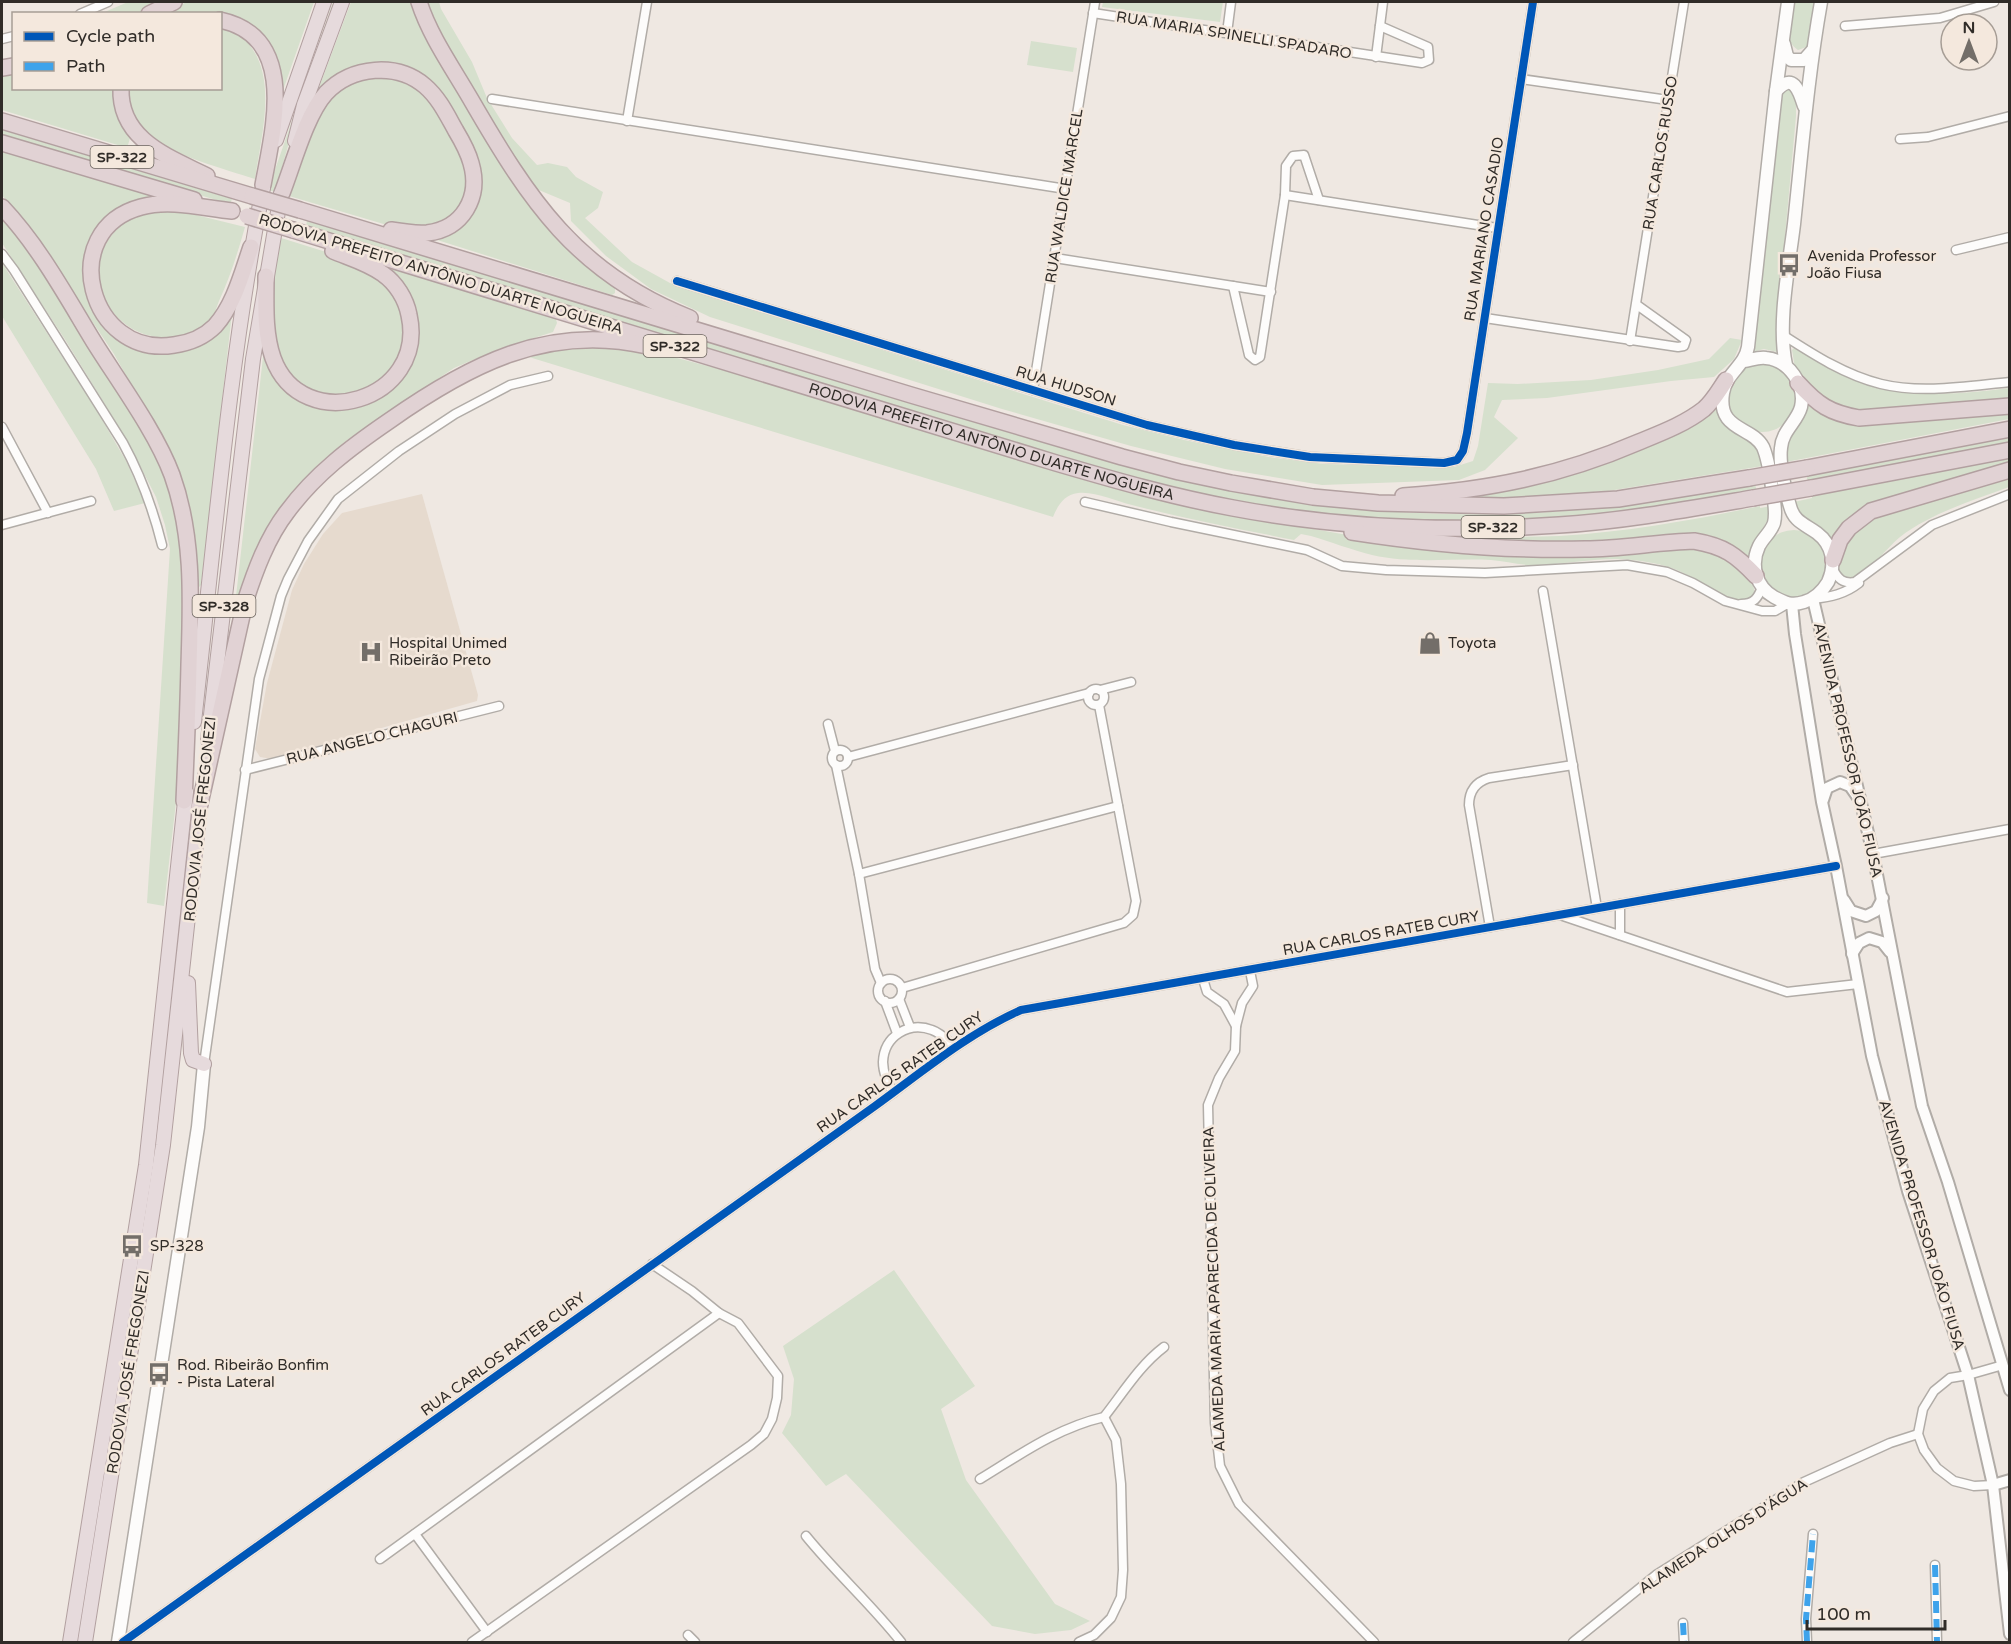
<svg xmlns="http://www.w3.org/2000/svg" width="2011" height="1644" font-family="'Varela Round',sans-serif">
  <rect width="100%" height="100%" fill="#efe8e2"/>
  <path fill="#e6dace" d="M422,494L478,695L477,701L272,759L260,757L255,749L267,683L292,590L304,564L323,534L342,513Z"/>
  <g fill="#d6e0cd">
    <path d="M128,2H169L142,13L100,14Z"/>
    <path d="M187,2H314L282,93C278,51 266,25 222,14C205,10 179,14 160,14Z"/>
    <path d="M333,2H335L306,82L275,192L268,190Z"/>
    <path d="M351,2H415L492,145L615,287V293L612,295L434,239C461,231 464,221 476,197L446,105L377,66L314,101Z"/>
    <path d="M422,2H439L441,9L472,62L487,98L512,138L537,165L548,163L567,167L576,177L603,192L598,208L585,218L632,262L670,283L728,302L1123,425L1184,440L1269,457L1324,464L1454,467L1473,461L1478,446L1488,383L1518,384L1591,380L1658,370L1709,359L1730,338L1742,340L1734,359L1714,377L1671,381L1547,398L1502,400L1494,417L1518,438L1485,470L1459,480L1322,485L1225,469L1131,446L1002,409L710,317L651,289L606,256L571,221L570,203L534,188L463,78Z"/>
    <path d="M1103,2H1223L1220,22L1102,7Z"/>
    <path d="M1793,2H1817L1809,46L1798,50C1781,39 1790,18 1793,2Z"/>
    <path d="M221,28C226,30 233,31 238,34C282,66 261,135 255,179C227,170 168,154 148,134C135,122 129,106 130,89L220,88Z"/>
    <path d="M1031,41L1077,48L1073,72L1027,65Z"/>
    <path d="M13,69L14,88L114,89V107L130,138L128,145L121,146L2,110V71Z"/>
    <path d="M365,78H393L407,83L418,90L439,113L465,160L468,193L456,216L432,228H397L289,196L318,112L336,91Z"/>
    <path d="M1788,87L1796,94V116L1776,335L1777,352L1764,349L1752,352L1780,92Z"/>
    <path d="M2,130L232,199L230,204L2,137Z"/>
    <path d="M2,151L158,196L160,199L128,206L86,262L106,326L124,343L151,352L171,351L232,313L201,585L198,588L196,584V541L190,510L184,485L175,463L114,354L37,239L2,195Z"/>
    <path d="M2,211L144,426L178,504L185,607L176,802L164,906L147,903L170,549L165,525L156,497L128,442L66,341L2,243Z"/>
    <path d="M150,211L184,212L245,227C238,252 230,277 219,301C217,306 215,313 212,318C204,327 192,334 181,336C113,350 67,267 125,222C131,217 142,214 150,211Z"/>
    <path d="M307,221L1150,471C1298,511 1454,524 1607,507C1656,502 1706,493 1755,484L1757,492L1569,520L1402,521L1276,509L1146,484L306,226Z"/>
    <path d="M278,237L339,256L380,276L398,299L407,331L391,376L341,399L299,387L275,353L272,292Z"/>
    <path d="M2,263L97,411L126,461L145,503L114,511L96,469L2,316Z"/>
    <path d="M391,266L555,316L557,323L553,332L499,349L454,368L347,440L321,462L292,493L272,521L235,626L233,623L265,339L274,372L344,406L377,399L399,381L412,362L417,342L387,268Z"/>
    <path d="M635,347L738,374L1091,482L1206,510L1370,539L1689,546C1698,548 1710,547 1718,552C1731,559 1757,577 1754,594C1741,614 1694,577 1677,570C1663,564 1648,562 1633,560C1598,556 1563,566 1528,565C1515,564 1503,561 1491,560C1452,558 1411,564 1372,555C1352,550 1331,542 1311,536L1301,534L1294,540C1240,529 1185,519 1132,505C1115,501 1095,491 1078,493C1064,495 1058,505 1053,517L519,354L547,348Z"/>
    <path d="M1795,347C1813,357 1832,370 1851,378C1903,399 1955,395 2009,388V401L1873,414L1840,409L1813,393L1795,368L1792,350Z"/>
    <circle cx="1762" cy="398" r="34"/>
    <path d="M1807,400L1821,411L2009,410V419L1786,462L1787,440Z"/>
    <path d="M1718,403L1726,425L1733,432L1755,446L1763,466L1608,491L1506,498H1455L1509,488Z"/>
    <path d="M2009,435V445L1808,483L1806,474Z"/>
    <path d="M2009,458V466L1888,500L1833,545L1818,527L1802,515L1794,502L1812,498V496Z"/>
    <path d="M2009,474V487C1972,501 1931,513 1900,537C1883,551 1867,577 1845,579L1838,571L1837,565L1846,541L1865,519Z"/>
    <path d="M1760,506V508L1772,506L1771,513L1759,536L1750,562L1711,536L1693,534L1554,544L1421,536C1467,536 1513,538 1559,536C1627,532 1694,520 1760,506Z"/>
    <circle cx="1794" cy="564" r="34"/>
    <path d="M894,1270L975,1386L941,1409L966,1480L1055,1604L1090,1621L1071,1630L1035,1634L992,1626L846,1474L826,1486L782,1433L791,1415L794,1379L783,1346Z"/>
  </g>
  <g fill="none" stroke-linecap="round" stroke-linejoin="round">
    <g stroke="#b1aca7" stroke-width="11">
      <g id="minor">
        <path d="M1093,13L1422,63L1429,60L1428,47L1380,26"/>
        <path d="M80,14L108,2"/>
        <path d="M1845,26L1940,18L1994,2"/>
        <path d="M1227,33L1231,2"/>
        <path d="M2,39L14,36"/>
        <path d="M1376,57L1383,2"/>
        <path d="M1521,79L1668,100"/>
        <path d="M492,99L1066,189"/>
        <path d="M627,121L647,2"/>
        <path d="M1900,139L1928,137L2010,116"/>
        <path d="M1285,195L1497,228"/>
        <path d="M1956,250L2010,237"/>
        <path d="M2,254L14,270L123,443C141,476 153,509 162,545"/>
        <path d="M1055,258L1271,292"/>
        <path d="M677,281L1147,425L1234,445L1310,457L1444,463L1457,460L1463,451L1467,433L1533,2"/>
        <path d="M1233,286L1249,355L1255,360L1260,357L1285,195L1286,166L1293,156L1304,155L1319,200"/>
        <path d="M1485,318L1678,347L1684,346L1686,340L1637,305"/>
        <path d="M1783,335C1814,355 1845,375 1881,384C1922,394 1968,386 2010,382"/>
        <path d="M1630,341L1684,2"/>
        <path d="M1033,390L1095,2"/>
        <path d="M2,427L48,513"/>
        <path d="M1085,502L1171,522L1307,550L1342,566L1386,570L1485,573L1627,565L1667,572L1693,583L1725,601L1762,611H1775L1787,604"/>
        <path d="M2,525L91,501"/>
        <path d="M1833,569C1838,579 1843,584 1855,582L1932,525L2010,494"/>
        <path d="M1543,591L1597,908"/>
        <path d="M1813,599C1831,597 1845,594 1859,583"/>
        <path d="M1741,604C1754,604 1758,598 1762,587"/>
        <circle cx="1096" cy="697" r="8"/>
        <path d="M1100,690L1131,682"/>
        <path d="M828,724L835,751"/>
        <circle cx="840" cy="758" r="8"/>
        <path d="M848,757L1089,693"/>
        <path d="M836,765L859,874L875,969L881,983"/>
        <path d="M245,770L499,706"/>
        <path d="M1873,854L2010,829"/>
        <path d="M859,874L1118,806"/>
        <path d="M1620,904V935"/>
        <path d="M1563,916L1787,992L1858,984"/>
        <path d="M1490,927L1469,805C1469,791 1476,782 1489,778L1573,765"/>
        <path d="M1250,971L1253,986L1242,1003L1236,1026L1235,1051L1219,1078L1208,1105L1215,1423L1220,1466L1239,1504L1374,1642"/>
        <path d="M1203,979L1207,992L1224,1004L1236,1026"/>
        <circle cx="890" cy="991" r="12"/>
        <path d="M902,988L1124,923L1133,915L1136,901L1099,705"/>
        <path d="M899,999L910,1027"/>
        <path d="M885,1001L897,1033"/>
        <path d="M204,1064L259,679L281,596L288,579L308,541L338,499L399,451L455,414L510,385L548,376"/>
        <path d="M893,1093C888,1083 883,1073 883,1062C884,1036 909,1021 932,1030C941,1033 948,1041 955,1047"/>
        <path d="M980,1479C1021,1454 1057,1428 1104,1417C1123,1393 1139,1366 1164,1347"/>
        <path d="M1993,1485L1974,1486L1954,1481L1937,1468L1924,1450L1918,1434L1923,1409L1934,1391L1950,1378L1968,1375L2003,1365"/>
        <path d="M415,1534L487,1632"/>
        <path d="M806,1536C836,1573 872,1605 901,1642"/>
        <path d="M380,1559L719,1313"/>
        <path d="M1935,1565L1937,1642"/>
        <path d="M1683,1623L1684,1642"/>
        <path d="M688,1635L695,1642"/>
        <path d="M123,1642L875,1106C922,1072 967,1034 1021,1010L1836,866"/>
        <path d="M472,1642L751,1445L764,1434L772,1419L777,1398L778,1376L738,1323L719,1313L692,1291L652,1264"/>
        <path d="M1079,1642L1094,1635L1111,1618L1121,1597L1123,1570L1121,1484L1116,1440L1104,1417"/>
        <path d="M1573,1642L1656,1575L1804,1482L1890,1443L1918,1434"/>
        <path d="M1807,1642L1806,1619L1813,1534"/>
      </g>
    </g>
    <g stroke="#b1aca7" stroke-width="14">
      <g id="tertiary">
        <path d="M1813,599L1873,854L1922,1106L1948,1182L2010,1390"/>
        <path d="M1792,604L1795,634L1822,802L1836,866L1872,1056L1908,1191L1968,1375L1993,1485L2010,1634"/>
        <path d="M1823,800L1827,788L1840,782L1850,786L1859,799"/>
        <path d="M1844,900L1851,911L1866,916L1876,911L1883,898"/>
        <path d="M1852,954L1859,943L1869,938L1882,942L1890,952"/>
        <path d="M1993,1485L2010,1480"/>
      </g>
    </g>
    <g stroke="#b1aca7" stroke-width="15">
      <g id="secondary">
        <path d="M1784,44L1787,56L1791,60H1804L1812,51"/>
        <path d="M1776,91C1793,72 1799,90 1804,106"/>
        <path d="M1744,361C1751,360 1758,357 1766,358C1789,360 1806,385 1801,407C1797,422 1782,431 1781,448C1779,463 1785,491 1790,506C1794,522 1805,524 1817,533C1833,545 1836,565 1828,582C1822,592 1814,599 1804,602C1792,606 1785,603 1774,597C1756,587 1750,565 1759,546C1763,538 1771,532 1774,523C1776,515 1775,509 1774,501C1771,484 1770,463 1763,447C1752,426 1717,431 1723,393C1726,373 1745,366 1748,347L1776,91L1788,2"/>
        <path d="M1786,365C1777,324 1789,266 1794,224C1802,150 1808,75 1821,2"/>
        <path d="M118,1642L198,1127L204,1064"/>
      </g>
    </g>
    <g stroke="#b2a0a0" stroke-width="16">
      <g id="trunk">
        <path d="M276,140L324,2"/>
        <path d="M295,141L304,105L342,2"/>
        <path d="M194,722C214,544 229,364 263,188"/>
        <path d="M208,740L253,359L281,194"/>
        <path d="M188,983L191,1053L193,1060L204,1064"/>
        <path d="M70,1642L146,1165L186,792"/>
        <path d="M85,1642L163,1145L201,798"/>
      </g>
    </g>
    <g stroke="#b2a0a0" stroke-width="18">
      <g id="motorway">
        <path d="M419,2C430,36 452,67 470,98C529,200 576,273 690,318"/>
        <path d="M149,14L174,2"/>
        <path d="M220,20C299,37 273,130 263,185"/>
        <path d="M2,68L14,66"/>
        <path d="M121,88C119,140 169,157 207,176"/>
        <path d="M2,121L252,196"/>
        <path d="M2,143L194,200"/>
        <path d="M282,193C293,165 306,115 326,93C352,66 397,62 425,86C439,98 447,115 456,131C462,141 468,152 471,163C481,197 463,229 427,233C415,234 403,232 391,230"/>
        <path d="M2,207C39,246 66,296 94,342C119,382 156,432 172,475C194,536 191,601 189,665C188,710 186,756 184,801"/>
        <path d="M300,210L911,395L1122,457L1179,472L1231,483L1313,497L1378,503L1504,506L1618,499L1749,478"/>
        <path d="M232,211C203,208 170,199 141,207C55,230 89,359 174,345C189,343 204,337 215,326C234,305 242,273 251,247"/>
        <path id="s1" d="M293,230L1056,463C1114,480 1173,497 1233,508C1338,528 1453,532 1559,525C1624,521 1689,509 1753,498"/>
        <path d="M266,276C266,303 264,332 273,358C302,438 428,401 409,315C406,299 396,283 383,274C368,263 350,258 333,251"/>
        <path d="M1798,383C1818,405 1830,413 1859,418L2010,406"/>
        <path d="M1807,468L2010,429"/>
        <path d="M1811,488L2010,450"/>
        <path d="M1403,496C1488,490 1560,476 1639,442C1661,433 1685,424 1704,409C1714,400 1719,390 1726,380"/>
        <path d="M1352,532C1429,544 1507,551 1585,549C1621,549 1658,542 1694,541C1724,546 1736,555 1756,576"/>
        <path d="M1833,560L1840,540L1849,528L1871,511L2010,470"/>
        <path d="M199,808L245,602C255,571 267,538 287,512C315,474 351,447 389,421C467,366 547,323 647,346"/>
      </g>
    </g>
    <use href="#minor" stroke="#fdfcfb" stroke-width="8"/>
    <use href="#tertiary" stroke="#fdfcfb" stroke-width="10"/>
    <use href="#secondary" stroke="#fdfcfb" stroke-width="12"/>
    <use href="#trunk" stroke="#e6dadc" stroke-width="14"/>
    <use href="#motorway" stroke="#e1d2d4" stroke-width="15"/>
    <g stroke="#b2a0a0" stroke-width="18" stroke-linecap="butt">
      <g id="motorway-bridge">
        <path d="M252,196L300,210"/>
        <path d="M247,216L293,230"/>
        <path d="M1749,478L1807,468"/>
        <path d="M1753,498L1811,488"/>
      </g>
    </g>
    <use href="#motorway-bridge" stroke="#e1d2d4" stroke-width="15"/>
    <g stroke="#3ea3eb" stroke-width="6" stroke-dasharray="12 6" stroke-linecap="butt">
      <path d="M1935,1565L1937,1642"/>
      <path d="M1683,1623L1684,1642"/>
      <path d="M1807,1642L1806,1619L1813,1534"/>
    </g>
    <g stroke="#f4e8dd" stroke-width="11">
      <g id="cycleway">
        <path d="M677,281L1147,425L1234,445L1310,457L1444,463L1457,460L1463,451L1467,433L1533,2"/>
        <path d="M123,1642L875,1106C922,1072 967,1034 1021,1010L1836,866"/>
      </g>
    </g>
    <use href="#cycleway" stroke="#0057b8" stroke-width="8"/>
  </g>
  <defs>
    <g id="bus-bare" transform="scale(1.8)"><path d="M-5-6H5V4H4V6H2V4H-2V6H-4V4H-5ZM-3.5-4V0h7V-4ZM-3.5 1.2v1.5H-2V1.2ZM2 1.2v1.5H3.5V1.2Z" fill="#736e69" stroke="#f4e8dd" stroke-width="2.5" paint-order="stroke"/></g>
    <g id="shop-bare" transform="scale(1.8)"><path d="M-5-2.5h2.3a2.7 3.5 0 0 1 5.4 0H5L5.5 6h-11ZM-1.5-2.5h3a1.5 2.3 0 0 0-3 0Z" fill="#736e69" stroke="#f4e8dd" stroke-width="2.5" paint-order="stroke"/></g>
    <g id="hospital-bare" transform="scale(1.8)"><path d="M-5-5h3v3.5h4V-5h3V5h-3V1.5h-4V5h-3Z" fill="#736e69" stroke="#f4e8dd" stroke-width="2.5" paint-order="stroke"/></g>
  </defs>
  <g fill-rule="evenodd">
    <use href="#bus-bare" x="1789" y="265"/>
    <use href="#shop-bare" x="1430" y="643"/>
    <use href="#hospital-bare" x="371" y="652"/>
    <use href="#bus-bare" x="132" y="1246"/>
    <use href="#bus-bare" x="159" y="1374"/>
  </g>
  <g text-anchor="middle" stroke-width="5" stroke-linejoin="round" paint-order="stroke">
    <g fill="#f4e8dd" stroke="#6b645e" stroke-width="1.5">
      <rect x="90.5" y="146" width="63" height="22" rx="4.5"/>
      <rect x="643.5" y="335" width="63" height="22" rx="4.5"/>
      <rect x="1461.5" y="516" width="63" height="22" rx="4.5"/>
      <rect x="192.5" y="595" width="63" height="22" rx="4.5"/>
    </g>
    <g font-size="14" font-weight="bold" fill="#302c28">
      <text x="122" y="162">SP-322</text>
      <text x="675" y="351">SP-322</text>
      <text x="1493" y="532">SP-322</text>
      <text x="224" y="611">SP-328</text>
    </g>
    <g font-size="15" fill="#302c28" stroke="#f4e8dd">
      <text transform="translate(1234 35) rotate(9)" y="5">RUA MARIA SPINELLI SPADARO</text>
      <text transform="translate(1660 153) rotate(-81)" y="5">RUA CARLOS RUSSO</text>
      <text transform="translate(1064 196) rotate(-81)" y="5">RUA WALDICE MARCEL</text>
      <text transform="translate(1484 229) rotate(-81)" y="5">RUA MARIANO CASADIO</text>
      <text transform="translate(441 274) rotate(17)" y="5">RODOVIA PREFEITO ANTÔNIO DUARTE NOGUEIRA</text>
      <text transform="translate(1066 386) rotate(17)" y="5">RUA HUDSON</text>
      <text dy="5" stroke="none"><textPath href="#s1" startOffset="730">RODOVIA PREFEITO ANTÔNIO DUARTE NOGUEIRA</textPath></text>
      <text transform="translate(372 738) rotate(-14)" y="5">RUA ANGELO CHAGURI</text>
      <text transform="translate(1848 750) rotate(77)" y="5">AVENIDA PROFESSOR JOÃO FIUSA</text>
      <text transform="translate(200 819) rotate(-84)" y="5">RODOVIA JOSÉ FREGONEZI</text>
      <text transform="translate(1381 933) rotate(-10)" y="5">RUA CARLOS RATEB CURY</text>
      <text transform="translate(900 1072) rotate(-35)" y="5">RUA CARLOS RATEB CURY</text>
      <text transform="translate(1922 1225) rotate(73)" y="5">AVENIDA PROFESSOR JOÃO FIUSA</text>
      <text transform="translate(1214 1289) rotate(-92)" y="5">ALAMEDA MARIA APARECIDA DE OLIVEIRA</text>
      <text transform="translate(503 1354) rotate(-36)" y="5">RUA CARLOS RATEB CURY</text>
      <text transform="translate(128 1372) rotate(-81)" y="5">RODOVIA JOSÉ FREGONEZI</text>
      <text transform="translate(1723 1536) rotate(-33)" y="5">ALAMEDA OLHOS D'ÁGUA</text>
    </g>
    <g font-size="15" fill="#302c28" stroke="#f4e8dd" text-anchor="start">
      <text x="1807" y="261">Avenida Professor<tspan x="1807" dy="17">João Fiusa</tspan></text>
      <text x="389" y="648">Hospital Unimed<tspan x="389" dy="17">Ribeirão Preto</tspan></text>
      <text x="1448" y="648">Toyota</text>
      <text x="150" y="1251">SP-328</text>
      <text x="177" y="1370">Rod. Ribeirão Bonfim<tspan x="177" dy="17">- Pista Lateral</tspan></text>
    </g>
  </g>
  <rect width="2011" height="1644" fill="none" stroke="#302c28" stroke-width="6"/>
  <rect x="12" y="12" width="210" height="78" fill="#f4e8dd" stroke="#a69d95" stroke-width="1.5"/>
  <rect x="24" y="32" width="30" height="9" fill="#0057b8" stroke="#a69d95" stroke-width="1.5"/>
  <text x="66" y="42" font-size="18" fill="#302c28">Cycle path</text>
  <rect x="24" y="62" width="30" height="9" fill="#3ea3eb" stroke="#a69d95" stroke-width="1.5"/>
  <text x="66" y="72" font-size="18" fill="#302c28">Path</text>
  <g transform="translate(1969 42)"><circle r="28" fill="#f4e8dd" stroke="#a69d95" stroke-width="1.5"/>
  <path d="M0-4.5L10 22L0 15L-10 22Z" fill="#736e69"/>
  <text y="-9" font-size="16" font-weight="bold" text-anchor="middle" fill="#302c28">N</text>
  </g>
  <path d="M1807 1620v9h138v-9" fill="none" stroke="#302c28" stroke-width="3"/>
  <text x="1816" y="1620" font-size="18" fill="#302c28" stroke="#f4e8dd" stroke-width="4.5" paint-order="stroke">100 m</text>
</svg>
